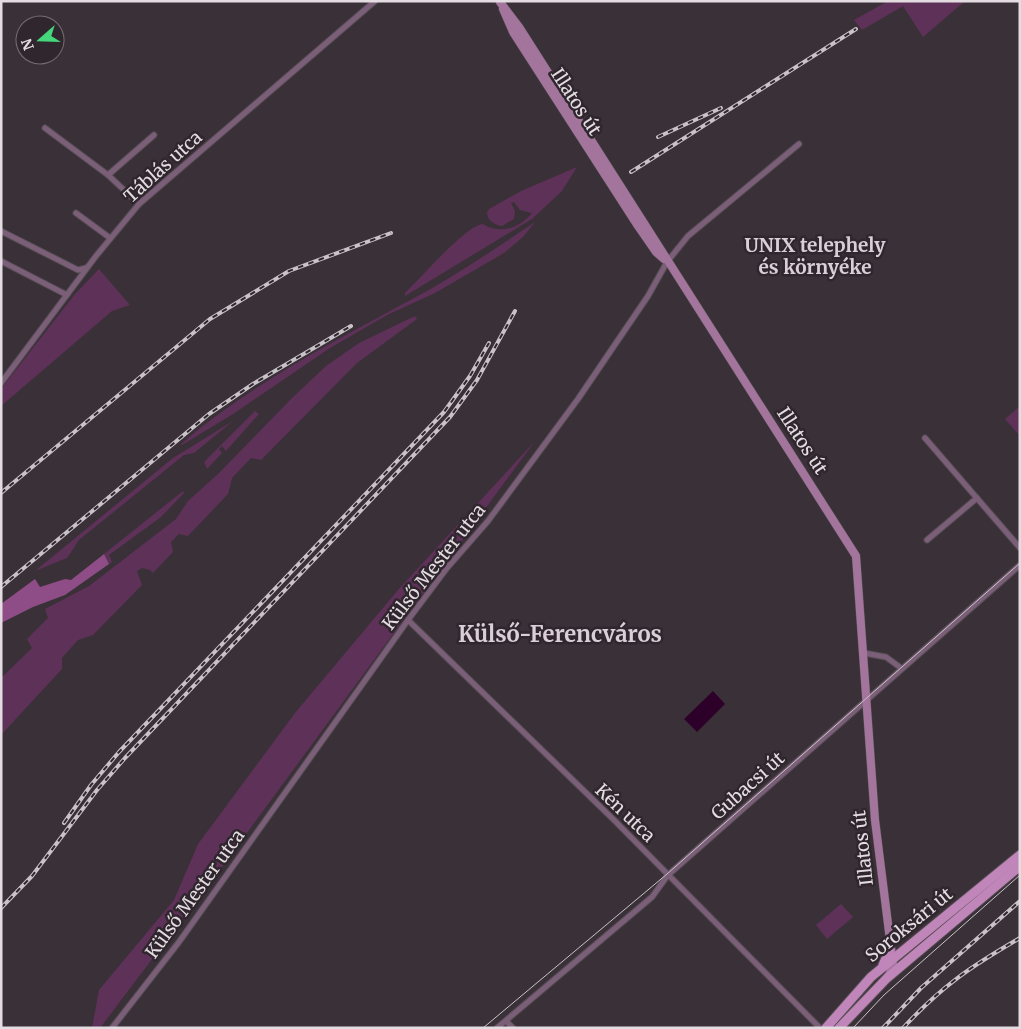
<svg xmlns="http://www.w3.org/2000/svg" width="1021" height="1029" font-family="Merriweather,serif">
  <rect width="100%" height="100%" fill="#3a3038"/>
  <g fill="#5e3158">
    <path d="M888,1H965L923,37L903,6L862,30L854,20Z"/>
    <path d="M577,167L562,191L532,219L405,296V293C419,280 466,225 483,224C500,235 520,228 532,213L520,210L514,202L511,203L515,211L514,219L502,226C494,225 487,220 487,212L489,209L521,191Z"/>
    <path d="M535,222L523,237L504,253L435,293L387,315L330,348L233,414L182,445L181,444C252,383 335,341 416,297C457,275 496,248 535,222Z"/>
    <path d="M99,269L130,305L112,311L1,406V389L75,294Z"/>
    <path d="M415,316L417,319L357,363L261,460L251,458L232,478L228,494L188,536L179,534L171,542L173,552L153,573L150,570L142,568L137,571L142,585L93,635L78,640L62,658V669L1,735V678L32,648L27,639L48,618L45,609L89,586L176,519L188,501L219,473L291,399L326,366L359,343Z"/>
    <path d="M1020,406V436L1005,419Z"/>
    <path d="M255,411L259,414L226,451L222,446L219,449L222,453L207,469L204,462Z"/>
    <path d="M233,421L194,453L184,455L79,540L67,558L35,571L173,458Z"/>
    <path d="M535,441L230,856L100,1028H92L99,990L174,900L198,844L295,713L398,590Z"/>
    <path d="M183,491L184,493L161,517L109,555L112,562L109,564L104,554Z"/>
    <path d="M841,904L853,917L827,939L816,925Z"/>
  </g>
  <path fill="#8e4d86" d="M104,554L109,564L65,595L33,607L1,623V604L35,579L40,587L65,579L71,580Z"/>
  <path fill="#2d002a" d="M713,691L725,704L697,732L684,719Z"/>
  <g fill="none" stroke-linecap="round" stroke-linejoin="round">
    <g stroke="#554c53" stroke-width="7">
      <g id="street">
        <path d="M45,128L108,175L139,204"/>
        <path d="M108,175L154,135"/>
        <path d="M76,213L110,238"/>
        <path d="M1,231L78,270L86,268"/>
        <path d="M1,261L67,295"/>
        <path d="M1,383L96,256L139,204L375,1"/>
        <path d="M925,438L1020,548"/>
        <path d="M927,540L977,498"/>
        <path d="M408,620L614,820L820,1028"/>
        <path d="M864,653L886,657L901,668"/>
        <path d="M506,1021L513,1028"/>
        <path d="M112,1028L179,942L408,620L447,568L488,521L578,399L648,296L667,262L688,236L799,144"/>
        <path d="M497,1028L652,897L668,875L1020,565"/>
      </g>
    </g>
    <g stroke="#554c53" stroke-width="9">
      <g id="secondary">
        <path d="M500,2L519,27L856,556L875,820L893,964L889,975"/>
        <path d="M503,9L513,32L638,226L656,252L664,259"/>
      </g>
    </g>
    <g stroke="#554c53" stroke-width="11">
      <g id="primary">
        <path d="M883,965L890,949"/>
        <path d="M826,1028L871,977L1020,855"/>
        <path d="M839,1028L887,978L1020,866"/>
      </g>
    </g>
    <use href="#street" stroke="#7b5e77" stroke-width="5"/>
    <use href="#secondary" stroke="#a3759c" stroke-width="8"/>
    <use href="#primary" stroke="#c186b9" stroke-width="9"/>
    <g stroke="#c9c2c8" stroke-width="1">
      <path d="M483,1028L667,874L1020,563"/>
      <path d="M853,1028L884,995L1020,875"/>
    </g>
    <g stroke="#c9c2c8" stroke-width="4">
      <g id="rail">
        <path d="M658,137L721,108"/>
        <path d="M631,172L856,29"/>
        <path d="M1,493L210,319L289,271L391,233"/>
        <path d="M1,587L209,414L253,384L351,326"/>
        <path d="M64,823L91,785L119,752L444,412L470,376L489,343"/>
        <path d="M1,908L32,876L97,790L125,758L450,417L477,380L515,311"/>
        <path d="M883,1028L921,988L1020,901"/>
        <path d="M903,1028C942,986 970,967 1020,938"/>
      </g>
    </g>
    <use href="#rail" stroke="#30262e" stroke-width="2" stroke-dasharray="5.5" stroke-linecap="butt"/>
  </g>
  <g text-anchor="middle" stroke-width="5" stroke-linejoin="round" paint-order="stroke">
    <g font-size="18" fill="#e3dde2" stroke="#30262e">
      <text transform="translate(576 102) rotate(57)" y="6">Illatos út</text>
      <text transform="translate(163 167) rotate(-42)" y="6">Táblás utca</text>
      <text transform="translate(802 441) rotate(57)" y="6">Illatos út</text>
      <text transform="translate(434 567) rotate(-52)" y="6">Külső Mester utca</text>
      <text transform="translate(748 786) rotate(-42)" y="6">Gubacsi út</text>
      <text transform="translate(625 813) rotate(44)" y="6">Kén utca</text>
      <text transform="translate(863 848) rotate(-96)" y="6">Illatos út</text>
      <text transform="translate(195 894) rotate(-54)" y="6">Külső Mester utca</text>
      <text transform="translate(909 925) rotate(-39)" y="6">Soroksári út</text>
    </g>
    <g font-size="19" font-weight="bold" fill="#daced8" stroke="#30262e">
      <text x="815" y="252">UNIX telephely<tspan x="815" dy="22">és környéke</tspan></text>
    </g>
    <g font-size="22" font-weight="bold" fill="#daced8" stroke="#30262e">
      <text x="560" y="642">Külső-Ferencváros</text>
    </g>
  </g>
  <rect width="1021" height="1029" fill="none" stroke="#e3dde2" stroke-width="5"/>
  <g transform="translate(40 40) rotate(250)"><circle r="24" fill="#30262e" stroke="#786f76"/>
  <path d="M0-4L9 19L0 12L-9 19Z" fill="#44d77b"/>
  <text y="-8" font-size="14" font-weight="bold" text-anchor="middle" fill="#e3dde2">N</text>
  </g>
</svg>
